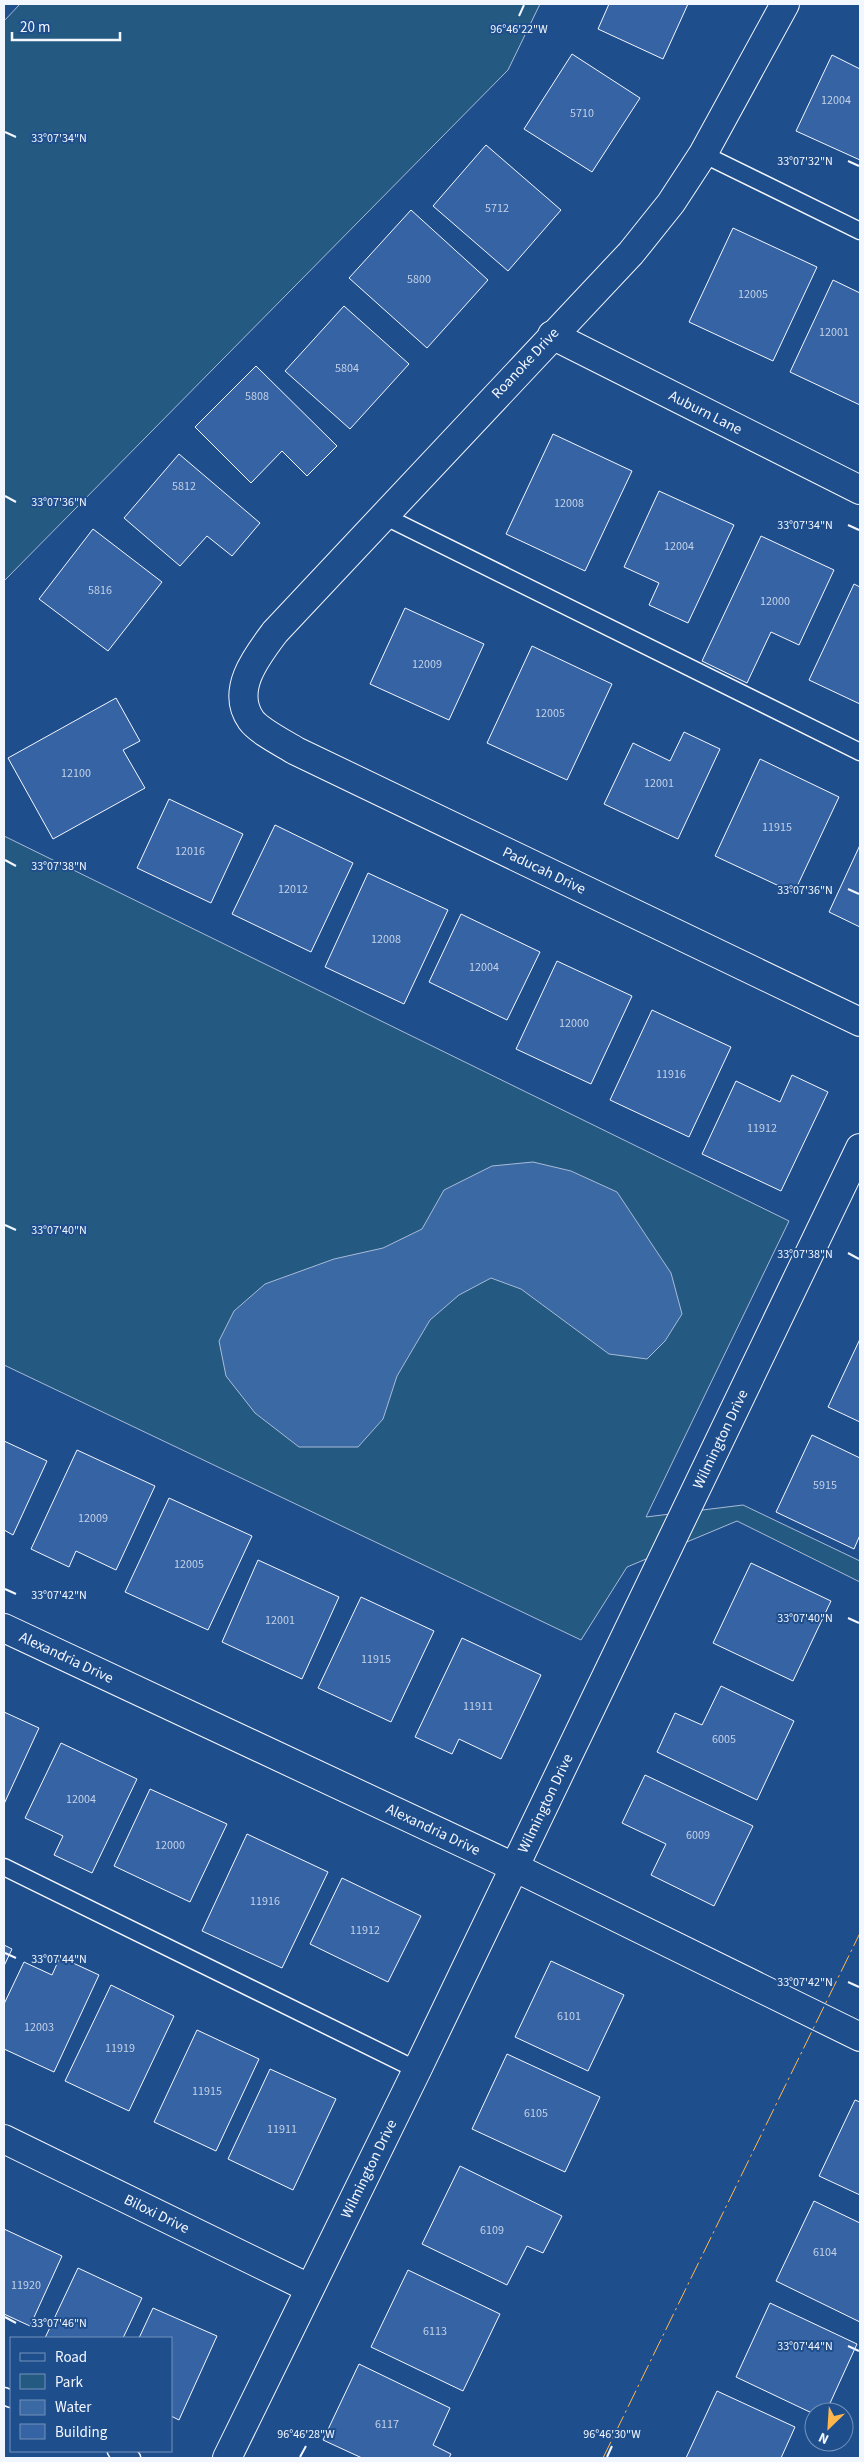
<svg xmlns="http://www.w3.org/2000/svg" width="864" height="2462" font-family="'Source Sans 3',sans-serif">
  <rect width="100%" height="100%" fill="#1f4e8c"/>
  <g fill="#245a82" stroke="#a8bbd7">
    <path d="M20,4H540L508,70L4,581V21Z"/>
    <path d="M4,836L789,1221L646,1517L743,1505L860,1561V1582L737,1521L627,1567L581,1640L4,1365Z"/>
  </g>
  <path fill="#3b69a3" stroke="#a8bbd7" d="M533,1162L571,1171L617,1192L671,1273L682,1314L665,1341L647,1359L609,1354L521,1289L491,1278L459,1295L430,1320L397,1376L383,1419L358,1447H299L255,1413L226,1376L219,1341L234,1311L265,1284L334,1259L383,1248L422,1229L444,1190L492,1166Z"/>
  <g fill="#3563a3" stroke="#f2f6ff">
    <path d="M609,4H688L663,59L598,29Z"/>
    <path d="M572,54L640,98L592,172L524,129Z"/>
    <path d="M832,55L860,69V160L796,131Z"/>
    <path d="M486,145L561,210L508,271L433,206Z"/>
    <path d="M411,210L488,280L427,348L349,278Z"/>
    <path d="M733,228L817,267L773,361L689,322Z"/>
    <path d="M833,280L860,293V405L790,372Z"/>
    <path d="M344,306L409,364L350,429L285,371Z"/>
    <path d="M256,366L337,446L307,476L282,451L251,483L195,427Z"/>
    <path d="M553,434L632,471L585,571L506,534Z"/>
    <path d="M179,454L260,523L232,556L207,536L180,566L124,518Z"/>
    <path d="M659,491L734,525L688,623L649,605L659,583L624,567Z"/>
    <path d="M93,529L162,582L108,651L39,599Z"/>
    <path d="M761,536L834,570L799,645L771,632L747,683L702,661Z"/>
    <path d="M854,584L860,587V704L809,680Z"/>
    <path d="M405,608L484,644L449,720L370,684Z"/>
    <path d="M532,646L612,684L567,780L487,743Z"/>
    <path d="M116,698L140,741L123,750L145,788L53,839L8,758Z"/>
    <path d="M684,732L720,749L678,839L604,804L633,743L670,761Z"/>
    <path d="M760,759L839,797L794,893L715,856Z"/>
    <path d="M169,799L243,834L211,903L137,868Z"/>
    <path d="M275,825L353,863L311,952L232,914Z"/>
    <path d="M860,845V927L829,912Z"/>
    <path d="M368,873L448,910L404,1004L325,967Z"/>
    <path d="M461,914L540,952L507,1020L429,982Z"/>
    <path d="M557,961L632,996L591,1084L516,1049Z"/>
    <path d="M652,1010L731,1047L689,1137L610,1100Z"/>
    <path d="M792,1075L828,1092L781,1191L702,1154L736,1081L780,1102Z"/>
    <path d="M860,1339V1422L828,1407Z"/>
    <path d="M812,1435L860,1458V1535L854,1549L776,1512Z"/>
    <path d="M4,1441L47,1461L13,1535L4,1530Z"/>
    <path d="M77,1450L155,1486L116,1570L76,1551L69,1567L31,1549Z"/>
    <path d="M169,1498L252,1536L208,1630L125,1592Z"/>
    <path d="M258,1560L339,1597L302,1679L222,1642Z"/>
    <path d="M751,1563L831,1601L793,1681L713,1643Z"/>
    <path d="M361,1597L434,1631L391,1722L318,1688Z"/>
    <path d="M462,1638L541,1675L501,1759L459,1739L452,1754L415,1737Z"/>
    <path d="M721,1686L794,1721L757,1800L657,1752L675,1713L702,1725Z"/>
    <path d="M4,1712L39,1728L4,1804Z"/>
    <path d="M61,1743L137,1779L92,1873L54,1855L63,1836L25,1818Z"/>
    <path d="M645,1775L753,1826L714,1906L651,1875L666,1844L622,1823Z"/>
    <path d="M150,1789L227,1824L190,1902L114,1866Z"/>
    <path d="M247,1834L328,1872L282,1968L202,1931Z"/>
    <path d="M342,1878L421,1916L388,1982L310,1944Z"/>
    <path d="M4,1945L12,1949L4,1966Z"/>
    <path d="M60,1957L99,1975L54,2072L4,2049V2004L24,1962L52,1975Z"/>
    <path d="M551,1961L624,1995L588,2071L515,2037Z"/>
    <path d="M111,1985L174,2016L129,2111L65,2081Z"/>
    <path d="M197,2030L259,2059L216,2151L154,2122Z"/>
    <path d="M507,2054L600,2097L565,2172L472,2129Z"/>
    <path d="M270,2069L336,2099L293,2190L228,2159Z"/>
    <path d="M855,2100L860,2102V2195L819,2176Z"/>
    <path d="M460,2166L562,2216L543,2253L527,2246L507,2285L422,2244Z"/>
    <path d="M814,2201L860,2223V2322L776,2281Z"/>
    <path d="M4,2229L62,2256L30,2326L4,2314Z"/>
    <path d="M78,2268L142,2298L123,2338H45Z"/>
    <path d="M408,2270L500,2314L463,2391L371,2347Z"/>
    <path d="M770,2303L857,2344L826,2412L814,2414L736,2377Z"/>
    <path d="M153,2308L217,2336L179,2420L171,2416V2338H139Z"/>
    <path d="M359,2364L450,2408L433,2445L451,2454L449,2458H362L323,2440Z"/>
    <path d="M717,2391L795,2427L781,2458H686Z"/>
  </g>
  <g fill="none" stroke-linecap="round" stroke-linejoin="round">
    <g stroke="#f2f6ff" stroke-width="19">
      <g id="service">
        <path d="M703,154L860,231"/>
        <path d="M384,516L860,752"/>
        <path d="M4,1867L417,2070"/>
        <path d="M4,2396L11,2399"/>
        <path d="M116,2451L132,2458"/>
      </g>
    </g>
    <g stroke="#f2f6ff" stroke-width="30">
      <g id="minor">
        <path id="s1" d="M785,4L703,154L671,203L631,253L275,632C257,656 230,690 251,720C259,731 283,743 296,751L860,1022"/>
        <path id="s2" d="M552,335L860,490"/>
        <path id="s3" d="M4,1628L514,1867L860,2037"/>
        <path id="s4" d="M4,2139L309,2288"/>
      </g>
    </g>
    <g stroke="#f2f6ff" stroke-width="30">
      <g id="tertiary">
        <path id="s5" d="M227,2458L417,2070L860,1148"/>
      </g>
    </g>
    <use href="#service" stroke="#1f4e8c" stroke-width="16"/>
    <use href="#minor" stroke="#1f4e8c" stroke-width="28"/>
    <use href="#tertiary" stroke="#1f4e8c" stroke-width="28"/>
    <path stroke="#ffb74d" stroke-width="1" stroke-dasharray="18 4 2.5 4" stroke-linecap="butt" d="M603,2458L860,1933"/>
  </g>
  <path fill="none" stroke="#f2f6ff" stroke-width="2" d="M519,16L524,5M5,132L16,137M848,161L859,166M5,496L16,502M848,525L859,530M5,860L16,866M848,889L859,894M5,1225L16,1230M848,1253L859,1259M5,1589L16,1594M848,1618L859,1623M5,1953L16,1958M848,1982L859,1987M5,2317L16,2323M848,2346L859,2351M300,2457L306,2446M607,2457L612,2446"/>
  <g text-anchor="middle" stroke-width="4" stroke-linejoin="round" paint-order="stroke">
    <g font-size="12" fill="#c3d1e8">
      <text x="836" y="104">12004</text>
      <text x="582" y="117">5710</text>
      <text x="497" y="212">5712</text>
      <text x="419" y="283">5800</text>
      <text x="753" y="298">12005</text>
      <text x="834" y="336">12001</text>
      <text x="347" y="372">5804</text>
      <text x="257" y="400">5808</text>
      <text x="184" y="490">5812</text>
      <text x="569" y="507">12008</text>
      <text x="679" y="550">12004</text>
      <text x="100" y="594">5816</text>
      <text x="775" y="605">12000</text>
      <text x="427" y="668">12009</text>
      <text x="550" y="717">12005</text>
      <text x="76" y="777">12100</text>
      <text x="659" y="787">12001</text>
      <text x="777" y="831">11915</text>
      <text x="190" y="855">12016</text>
      <text x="293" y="893">12012</text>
      <text x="386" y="943">12008</text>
      <text x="484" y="971">12004</text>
      <text x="574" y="1027">12000</text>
      <text x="671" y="1078">11916</text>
      <text x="762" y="1132">11912</text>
      <text x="825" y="1489">5915</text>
      <text x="93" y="1522">12009</text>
      <text x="189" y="1568">12005</text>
      <text x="280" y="1624">12001</text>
      <text x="376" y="1663">11915</text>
      <text x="478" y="1710">11911</text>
      <text x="724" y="1743">6005</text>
      <text x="81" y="1803">12004</text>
      <text x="698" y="1839">6009</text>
      <text x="170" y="1849">12000</text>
      <text x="265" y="1905">11916</text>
      <text x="365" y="1934">11912</text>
      <text x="569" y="2020">6101</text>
      <text x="39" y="2031">12003</text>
      <text x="120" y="2052">11919</text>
      <text x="207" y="2095">11915</text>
      <text x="536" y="2117">6105</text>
      <text x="282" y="2133">11911</text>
      <text x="492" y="2234">6109</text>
      <text x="825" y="2256">6104</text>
      <text x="26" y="2289">11920</text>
      <text x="435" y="2335">6113</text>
      <text x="387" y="2428">6117</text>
    </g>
    <g font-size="15" fill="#f2f6ff" stroke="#1f4e8c">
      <text transform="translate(525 363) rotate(-47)" y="5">Roanoke Drive</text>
      <text dy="5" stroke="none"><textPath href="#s2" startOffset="172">Auburn Lane</textPath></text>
      <text dy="5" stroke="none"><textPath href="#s1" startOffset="1242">Paducah Drive</textPath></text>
      <text dy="5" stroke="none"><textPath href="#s5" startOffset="1132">Wilmington Drive</textPath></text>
      <text dy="5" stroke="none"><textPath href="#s3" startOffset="69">Alexandria Drive</textPath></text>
      <text dy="5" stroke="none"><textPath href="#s5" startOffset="728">Wilmington Drive</textPath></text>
      <text dy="5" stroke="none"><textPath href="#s3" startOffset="474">Alexandria Drive</textPath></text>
      <text dy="5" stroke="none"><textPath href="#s5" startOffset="322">Wilmington Drive</textPath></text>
      <text dy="5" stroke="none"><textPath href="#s4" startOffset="170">Biloxi Drive</textPath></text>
    </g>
  </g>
  <g font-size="12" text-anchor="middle" fill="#f2f6ff" stroke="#1f4e8c" stroke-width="4" stroke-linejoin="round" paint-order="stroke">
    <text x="519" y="33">96°46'22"W</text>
    <text x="59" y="142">33°07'34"N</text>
    <text x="805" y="165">33°07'32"N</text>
    <text x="59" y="506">33°07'36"N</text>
    <text x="805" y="529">33°07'34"N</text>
    <text x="59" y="870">33°07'38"N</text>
    <text x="805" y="894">33°07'36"N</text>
    <text x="59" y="1234">33°07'40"N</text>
    <text x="805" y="1258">33°07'38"N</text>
    <text x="59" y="1599">33°07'42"N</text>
    <text x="805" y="1622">33°07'40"N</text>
    <text x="59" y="1963">33°07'44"N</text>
    <text x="805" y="1986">33°07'42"N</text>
    <text x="59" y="2327">33°07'46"N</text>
    <text x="805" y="2350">33°07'44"N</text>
    <text x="306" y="2438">96°46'28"W</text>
    <text x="612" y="2438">96°46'30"W</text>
  </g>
  <rect width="864" height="2462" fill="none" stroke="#f2f6ff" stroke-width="10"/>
  <rect x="10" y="2337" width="162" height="115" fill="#1f4e8c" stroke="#7391ba"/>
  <rect x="20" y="2353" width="25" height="8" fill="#1f4e8c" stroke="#7391ba"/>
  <text x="55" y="2362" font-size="15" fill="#f2f6ff">Road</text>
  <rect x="20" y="2374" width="25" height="15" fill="#245a82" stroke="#7391ba"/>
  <text x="55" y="2387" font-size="15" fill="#f2f6ff">Park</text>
  <rect x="20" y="2400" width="25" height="15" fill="#3b69a3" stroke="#7391ba"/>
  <text x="55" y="2412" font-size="15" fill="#f2f6ff">Water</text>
  <rect x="20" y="2424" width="25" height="15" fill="#3563a3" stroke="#7391ba"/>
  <text x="55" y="2437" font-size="15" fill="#f2f6ff">Building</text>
  <g transform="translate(829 2427) rotate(205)"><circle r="24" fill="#1f4e8c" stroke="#7391ba"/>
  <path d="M0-4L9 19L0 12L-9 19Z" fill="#ffb74d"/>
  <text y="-8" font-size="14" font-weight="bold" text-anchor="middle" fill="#f2f6ff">N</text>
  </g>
  <path d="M12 32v8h108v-8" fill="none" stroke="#f2f6ff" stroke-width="2.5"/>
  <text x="20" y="32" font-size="15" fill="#f2f6ff" stroke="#1f4e8c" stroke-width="4" paint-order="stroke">20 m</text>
</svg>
